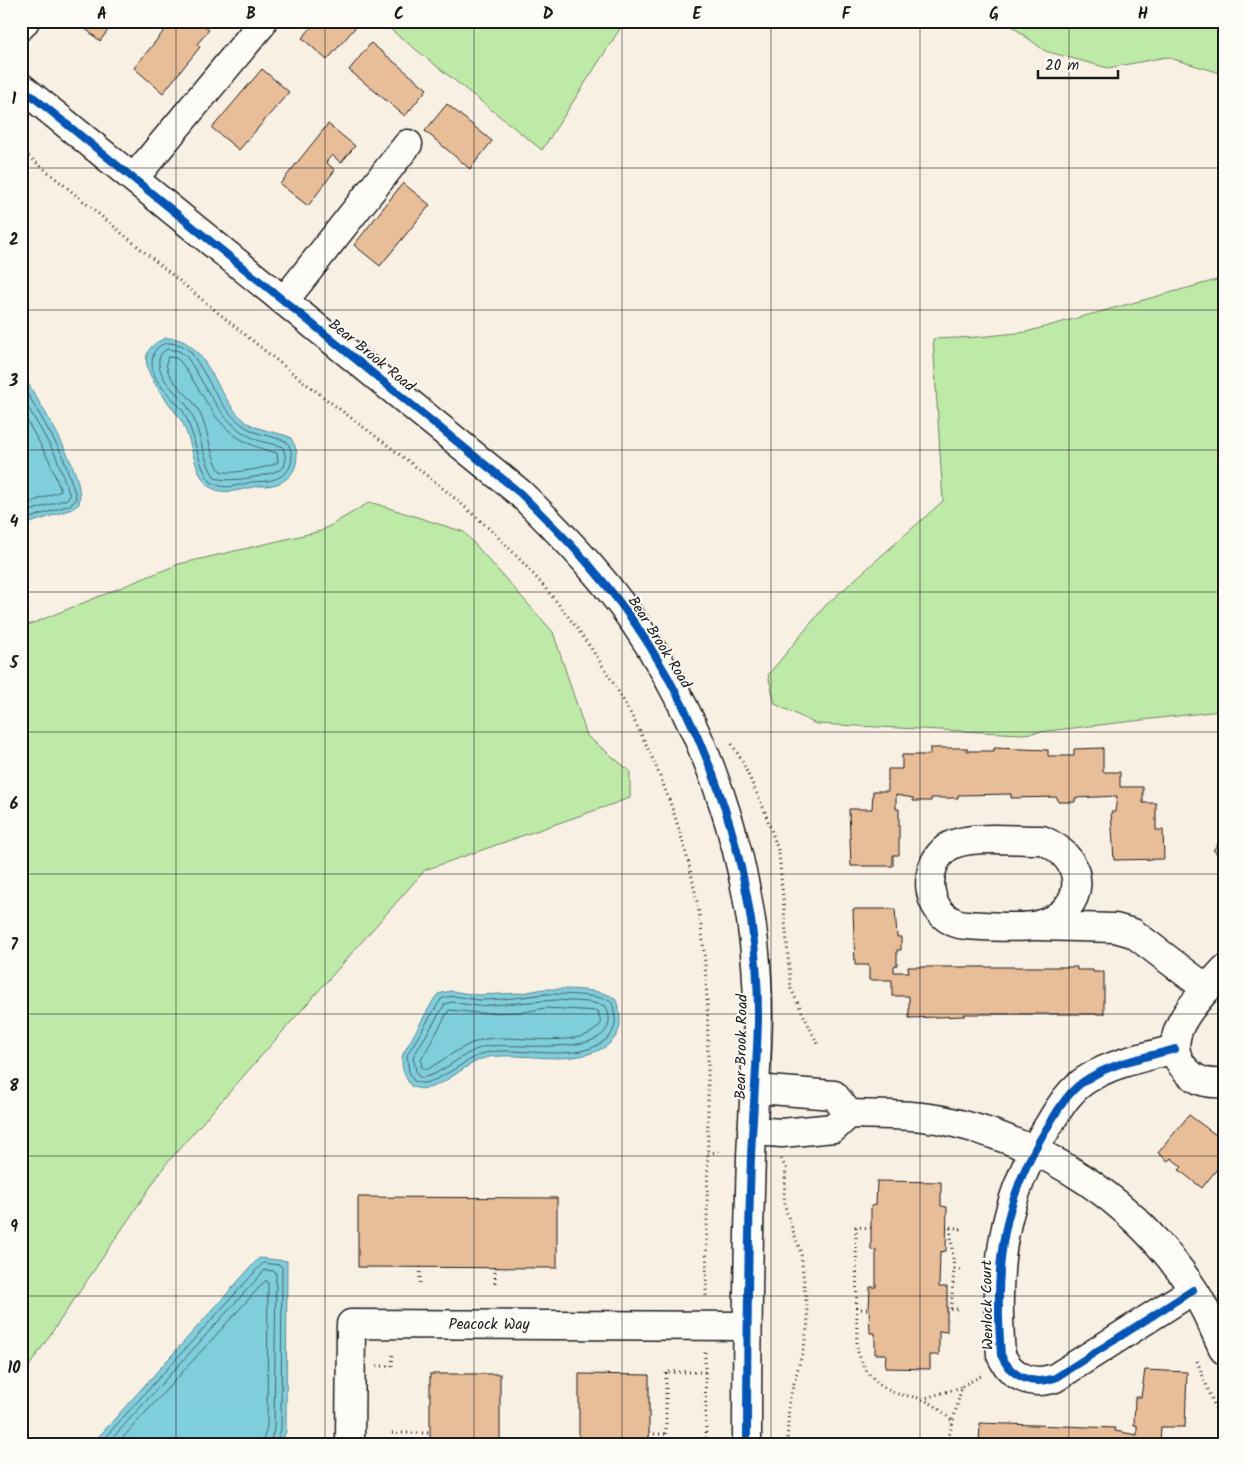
<svg xmlns="http://www.w3.org/2000/svg" width="1245" height="1465" font-family="Kalam,sans-serif">
  <rect width="100%" height="100%" fill="#f9f0e4"/>
  <filter id="ink" filterUnits="userSpaceOnUse"><feTurbulence type="fractalNoise" baseFrequency=".02" numOctaves="2"/><feDisplacementMap in="SourceGraphic" scale="10" xChannelSelector="R" yChannelSelector="G"/><feConvolveMatrix kernelMatrix="1 2 1 2 8 2 1 2 1" color-interpolation-filters="sRGB"/></filter>
  <g filter="url(#ink)">
    <g fill="#beeaa7" stroke="#6d8362">
      <path d="M380,21H625L542,150Z"/>
      <path d="M1005,21H1224V74L1166,57L1108,68L1045,51Z"/>
      <path d="M1224,278V713L1220,711L1022,734L816,724L775,704L768,675L825,606L943,501L933,339L978,337L1026,332Z"/>
      <path d="M370,502L464,532L553,632L587,736L630,771V798L425,870L166,1164L21,1378V628L179,564L321,531Z"/>
    </g>
    <g fill="#7fcedc" stroke="#57878f">
      <path d="M166,338C206,335 216,398 244,420C257,431 274,431 290,437C304,456 296,480 273,485C266,487 260,485 253,487C238,490 223,496 208,486C193,469 193,446 184,426C174,403 117,356 166,338Z"/>
      <path d="M21,371C37,401 87,473 79,504L72,509L21,526Z"/>
      <path d="M544,989C559,989 605,988 615,999C620,1005 620,1018 620,1025C619,1036 609,1046 599,1050C564,1066 526,1052 489,1057C463,1061 437,1099 411,1086C404,1076 400,1065 403,1054L434,999L438,994L451,991L477,995L522,993Z"/>
      <path d="M259,1258L287,1261L286,1431L281,1444H92Z"/>
    </g>
    <g fill="none" stroke-linecap="round" stroke-linejoin="round">
      <g stroke="#446369" stroke-width="1">
        <path d="M170,343L181,345L190,351C210,378 220,414 251,430C262,436 275,436 287,442C297,459 291,475 272,480C265,482 259,481 252,482C238,485 225,491 211,482C198,466 197,444 189,425C188,421 185,415 183,411C171,394 147,380 153,356C155,347 162,343 170,343Z"/>
        <path d="M168,349L179,351L186,356C207,385 218,422 253,438C262,443 273,443 283,447L286,459L284,467C272,476 230,483 215,478C201,457 201,430 189,409C181,395 166,387 161,372C157,362 158,353 168,349Z"/>
        <path d="M168,357L176,358L180,361C214,407 214,438 277,453L278,462C269,468 230,475 220,471C207,450 209,422 193,402C184,391 160,373 168,357Z"/>
        <path d="M21,382L62,454L76,496L75,501L70,505L21,521"/>
        <path d="M21,395L56,456L70,496L67,499L21,514"/>
        <path d="M21,410L49,460L61,491L21,506"/>
        <path d="M545,994C557,994 605,994 612,1003C614,1007 614,1014 615,1018C616,1027 612,1036 604,1041C576,1063 522,1047 489,1052C466,1056 431,1092 414,1081L409,1072L407,1055L441,999C454,993 466,999 479,1000C501,1000 523,997 545,994Z"/>
        <path d="M557,1000L589,1002L606,1006C630,1064 508,1040 483,1047C460,1054 443,1074 422,1078L417,1075L413,1057L445,1004L452,1002L477,1006Z"/>
        <path d="M546,1008L598,1011L601,1023C587,1051 513,1034 486,1039C464,1043 447,1058 428,1069L422,1068L421,1060L449,1010L478,1013L523,1012Z"/>
        <path d="M99,1444L263,1263L280,1265L282,1267L281,1430L276,1444"/>
        <path d="M107,1444L265,1270L274,1271L276,1273L274,1429L270,1444"/>
        <path d="M117,1444L266,1280L268,1283L267,1427L262,1444"/>
      </g>
    </g>
    <g fill="#e8be98" stroke="#1c1c1c">
      <path d="M76,21H115L100,41Z"/>
      <path d="M172,21H199L209,30L197,44L200,47L163,93L134,68Z"/>
      <path d="M307,21H359L360,22L327,60L302,38L313,26Z"/>
      <path d="M371,43L427,89L405,116L349,70Z"/>
      <path d="M262,69L289,92L239,150L212,128Z"/>
      <path d="M447,104L492,141L470,169L425,131Z"/>
      <path d="M328,124L355,146L341,163L332,155L326,162L335,170L308,206L280,184Z"/>
      <path d="M403,183L430,205L380,266L354,245Z"/>
      <path d="M930,748H967V751H994V748L1048,750V756H1074V749L1103,748V772H1120V787H1143V803H1156V830H1163L1164,859L1114,860L1111,812H1115L1117,796L1075,798V802H1058L1057,797L1011,798V794L958,795V798H931V801H913V798L896,795V809H899V855H893V866H851L849,809H872L873,791H888V769H902V755H930Z"/>
      <path d="M1224,838V859L1213,850Z"/>
      <path d="M853,909H895L897,937H901V950H897V965L894,966V972H909L908,967H1077V970H1093V972H1104V1014H964L965,1016L909,1018V996H892V980H869V965H855Z"/>
      <path d="M1189,1115L1224,1141V1176L1216,1170L1202,1188L1179,1170L1182,1167L1171,1158L1168,1161L1158,1153Z"/>
      <path d="M877,1181L941,1182V1206L947,1207L946,1251L940,1252L939,1287H947V1332L939,1331V1355H930V1369L885,1368L886,1354H875V1333H870L869,1309L870,1287H876V1250H871V1206L876,1205Z"/>
      <path d="M358,1197L557,1198V1268L358,1267Z"/>
      <path d="M1145,1370L1187,1372L1185,1427H1161L1160,1444H979L980,1423L1115,1428V1431L1137,1435V1425H1134L1135,1397H1141Z"/>
      <rect x="430" y="1374" width="70" height="70"/>
      <path d="M579,1374L649,1375V1444H579Z"/>
    </g>
    <g fill="none" stroke-linecap="round" stroke-linejoin="round">
      <g stroke="#1c1c1c" stroke-width="31">
        <g id="minor">
          <path d="M21,26L25,21"/>
          <path d="M21,87L520,493C568,540 614,588 649,645C718,756 759,888 758,1019C757,1065 753,1111 751,1157C748,1253 747,1348 747,1444"/>
          <path d="M134,178L261,25"/>
          <path d="M284,301L408,144"/>
          <path d="M1042,840C1089,859 1088,911 1038,925C1023,929 982,926 966,925C927,922 918,868 948,847C968,834 1018,841 1042,840Z"/>
          <path d="M1038,926L1115,928L1133,933L1207,989"/>
          <path d="M1224,970C1202,995 1154,1037 1186,1070C1197,1082 1208,1084 1224,1083"/>
          <path d="M1175,1049C1146,1057 1115,1062 1089,1078C1071,1088 1060,1106 1050,1123C1001,1200 994,1266 1001,1355C1011,1377 1032,1386 1055,1378L1193,1290"/>
          <path d="M755,1089L834,1095L849,1114"/>
          <path d="M752,1131L782,1133L834,1128L849,1114C882,1115 915,1114 947,1121C1049,1144 1136,1202 1193,1289C1206,1308 1214,1330 1224,1350"/>
          <path d="M350,1444L351,1324L747,1326"/>
        </g>
      </g>
      <g stroke="#1c1c1c" stroke-width="3" stroke-dasharray="1 4" stroke-linecap="butt">
        <path d="M21,150C112,224 202,301 294,374C363,429 439,479 502,541C599,638 669,760 696,896C708,957 708,1020 708,1082C708,1154 707,1226 706,1298"/>
        <path d="M732,744L741,759L764,809L779,853L791,989L818,1045"/>
        <path d="M708,1152L721,1153"/>
        <path d="M781,1159L786,1168L784,1196L786,1211L801,1253L808,1322L804,1347L789,1401L787,1444"/>
        <path d="M946,1227H950L954,1269L951,1309L947,1310"/>
        <path d="M950,1227L963,1229"/>
        <path d="M871,1228L856,1227L857,1349C863,1370 876,1387 898,1394C905,1396 914,1396 921,1399C934,1403 943,1412 953,1422"/>
        <path d="M420,1267V1283"/>
        <path d="M495,1267V1284"/>
        <path d="M954,1269L961,1270"/>
        <path d="M856,1309H869"/>
        <path d="M951,1309H961"/>
        <path d="M705,1352L706,1444"/>
        <path d="M1197,1361L1218,1415L1221,1444"/>
        <path d="M377,1366H392L393,1352"/>
        <path d="M922,1399L962,1387"/>
        <path d="M392,1433H430"/>
        <path d="M649,1434H666"/>
        <path d="M666,1444V1372H706"/>
        <path d="M947,1444L962,1386L981,1376"/>
      </g>
      <use href="#minor" stroke="#fdfcf7" stroke-width="28"/>
      <g stroke="#fdfcf7" stroke-width="11">
        <g id="cycleway">
          <path d="M21,87L520,493C568,540 614,588 649,645C718,756 759,888 758,1019C757,1065 753,1111 751,1157C748,1253 747,1348 747,1444"/>
          <path d="M1175,1049C1146,1057 1115,1062 1089,1078C1071,1088 1060,1106 1050,1123C1001,1200 994,1266 1001,1355C1011,1377 1032,1386 1055,1378L1193,1290"/>
        </g>
      </g>
      <use href="#cycleway" stroke="#0057b8" stroke-width="8"/>
    </g>
  </g>
  <path fill="none" stroke="#1c1c1c" stroke-width="1" stroke-opacity="0.55" d="M176,21V1444M325,21V1444M474,21V1444M622,21V1444M771,21V1444M920,21V1444M1069,21V1444M21,168H1224M21,310H1224M21,450H1224M21,592H1224M21,732H1224M21,874H1224M21,1014H1224M21,1156H1224M21,1296H1224"/>
  <g text-anchor="middle" stroke-width="4" stroke-linejoin="round" paint-order="stroke">
    <g font-size="15" fill="#1c1c1c" stroke="#fdfcf7">
      <text transform="translate(372 355) rotate(39)" y="5">Bear Brook Road</text>
      <text transform="translate(660 642) rotate(58)" y="5">Bear Brook Road</text>
      <text transform="translate(741 1047) rotate(-89)" y="5">Bear Brook Road</text>
      <text transform="translate(987 1305) rotate(-91)" y="5">Wenlock Court</text>
      <text x="489" y="1329">Peacock Way</text>
    </g>
  </g>
  <rect width="1245" height="1465" fill="none" stroke="#fdfcf7" stroke-width="55"/>
  <path d="M1038 70v8h80v-8" fill="none" stroke="#1c1c1c" stroke-width="2.5"/>
  <text x="1045" y="70" font-size="15" fill="#1c1c1c" stroke="#fdfcf7" stroke-width="4" paint-order="stroke">20 m</text>
  <rect x="28" y="28" width="1190" height="1410" fill="none" stroke="#1c1c1c" stroke-width="2"/>
  <g font-size="16" text-anchor="middle" font-weight="bold" fill="#1c1c1c">
    <text x="102" y="19">A</text>
    <text x="251" y="19">B</text>
    <text x="399" y="19">C</text>
    <text x="548" y="19">D</text>
    <text x="697" y="19">E</text>
    <text x="846" y="19">F</text>
    <text x="994" y="19">G</text>
    <text x="1143" y="19">H</text>
    <text x="14" y="104">1</text>
    <text x="14" y="245">2</text>
    <text x="14" y="386">3</text>
    <text x="14" y="527">4</text>
    <text x="14" y="668">5</text>
    <text x="14" y="809">6</text>
    <text x="14" y="950">7</text>
    <text x="14" y="1091">8</text>
    <text x="14" y="1232">9</text>
    <text x="14" y="1373">10</text>
  </g>
</svg>
